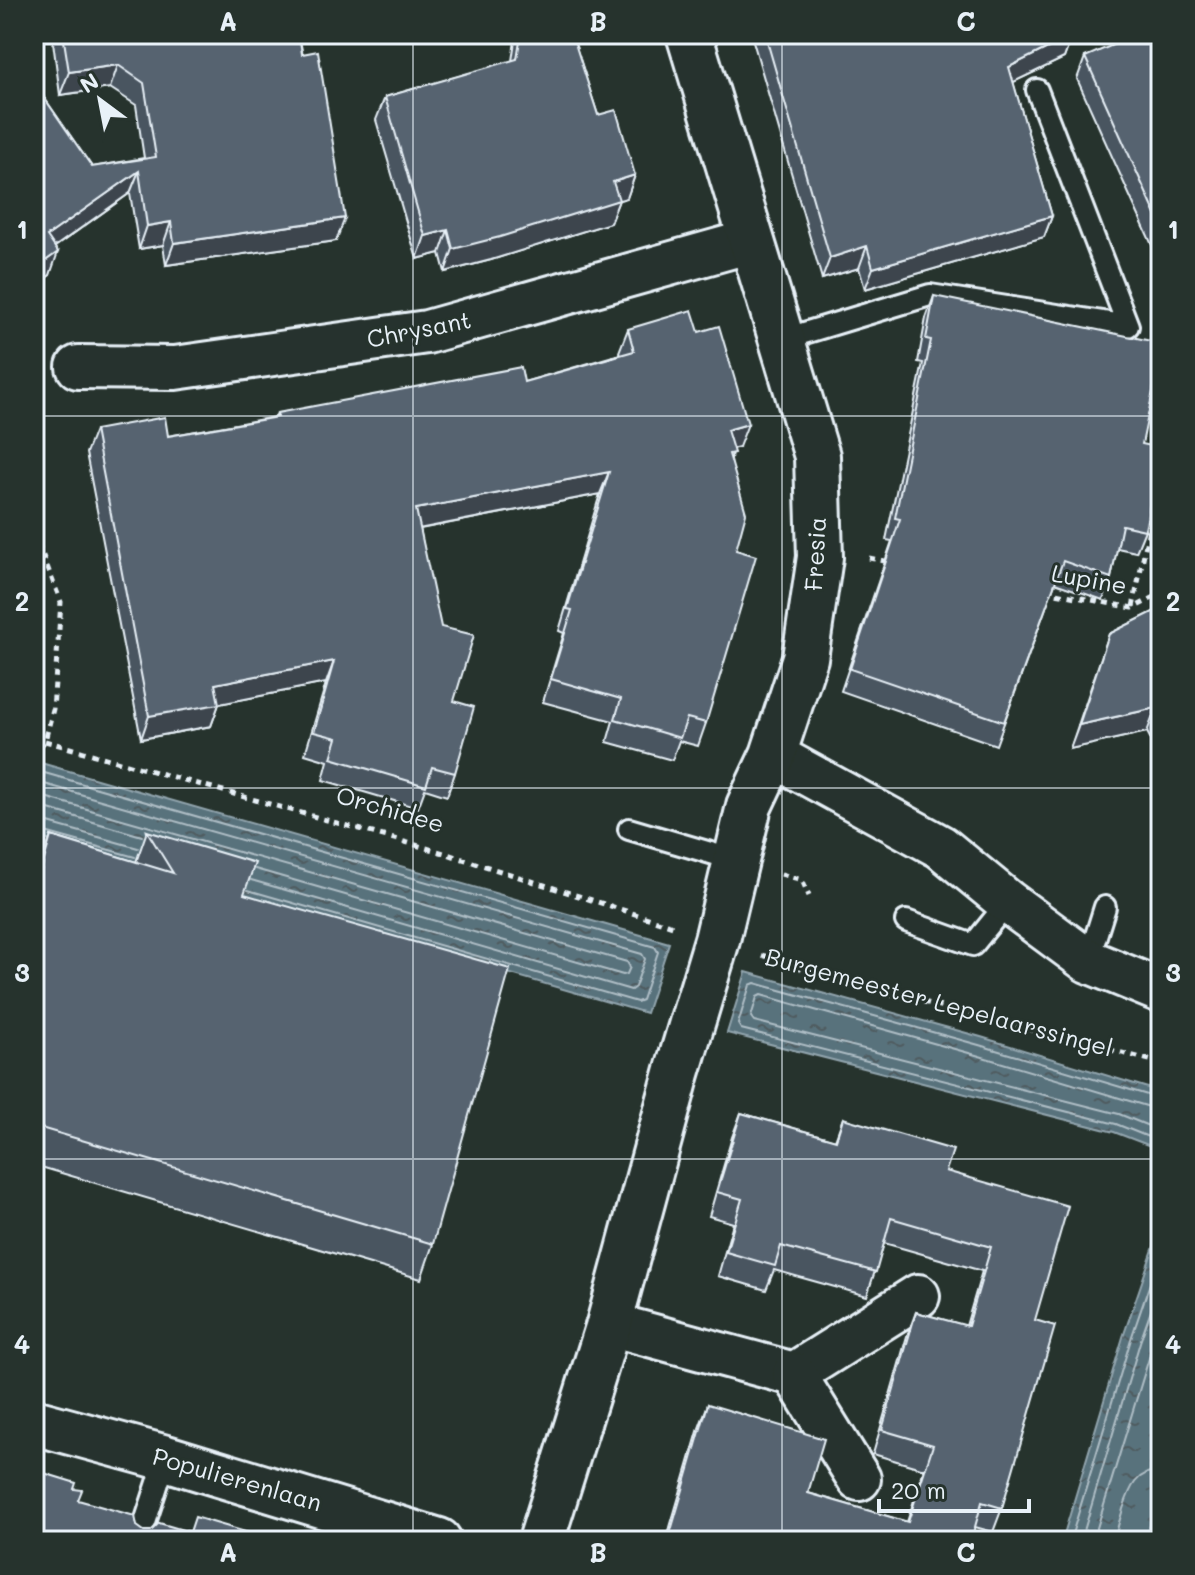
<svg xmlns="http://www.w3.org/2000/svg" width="1195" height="1575" font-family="Mali,sans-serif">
  <defs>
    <pattern id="water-ripples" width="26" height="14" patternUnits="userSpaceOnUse" patternTransform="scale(2)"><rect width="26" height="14" fill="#59727c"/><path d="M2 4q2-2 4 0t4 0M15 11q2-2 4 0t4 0" fill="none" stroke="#4f5b60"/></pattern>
  </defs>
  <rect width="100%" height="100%" fill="#26332d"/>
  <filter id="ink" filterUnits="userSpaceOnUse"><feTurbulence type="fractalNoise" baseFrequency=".0125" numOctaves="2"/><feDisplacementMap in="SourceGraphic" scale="16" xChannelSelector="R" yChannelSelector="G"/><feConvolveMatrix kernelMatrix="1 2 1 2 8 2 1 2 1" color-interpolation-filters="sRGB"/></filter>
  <g filter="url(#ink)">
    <g fill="url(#water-ripples)" stroke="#92a5ae" stroke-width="2">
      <path d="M34,761L669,943L646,1013L34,836Z"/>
      <path d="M746,972L981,1037L1161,1092V1150L1114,1132L727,1033Z"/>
      <path d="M1161,1226V1489L1145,1541H1062L1123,1337Z"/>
    </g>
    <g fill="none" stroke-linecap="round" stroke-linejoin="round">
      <g stroke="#afbec6" stroke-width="2">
        <path d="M34,770L655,947L658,952L642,1000L637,1002L248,890"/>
        <path d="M34,781L642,954L645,959L635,987L631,990L251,880"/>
        <path d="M34,794L627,962L630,967L627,974L623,975L255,869"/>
        <path d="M34,807L45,808L142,836"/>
        <path d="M34,819L138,848"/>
        <path d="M34,829L135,857"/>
        <path d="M1161,1099L979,1045L755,983L750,985L738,1024L741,1029L1116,1124L1161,1142"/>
        <path d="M1161,1109L1153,1108L976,1055L761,995L757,997L751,1017L754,1021L1119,1114L1161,1131"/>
        <path d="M1070,1541L1131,1339L1161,1251"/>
        <path d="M1081,1541L1140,1342L1161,1282"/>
        <path d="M1093,1541L1161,1319"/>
        <path d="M1115,1541C1116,1530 1120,1520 1123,1509C1130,1488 1136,1471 1161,1470"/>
      </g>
      <g stroke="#e8f1f8" stroke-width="26">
        <g id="service">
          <path d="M781,340L930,295L1128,326L1037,90"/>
          <path d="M629,829L738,861"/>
          <path d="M906,921L973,945L1008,902"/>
          <path d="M1088,961L1105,907"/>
          <path d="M139,1541L166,1458"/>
        </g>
      </g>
      <g stroke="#e8f1f8" stroke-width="48">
        <g id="minor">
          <path d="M78,367L175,368L427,332L751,241"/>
          <path d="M773,755L941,847L1008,902L1088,961L1161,991"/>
          <path d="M609,1324L794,1374L918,1296"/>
          <path d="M794,1374L859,1479"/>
        </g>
      </g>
      <g stroke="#e8f1f8" stroke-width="50">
        <g id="tertiary">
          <path d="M34,1422L166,1458L439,1541"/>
          <path d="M541,1541L609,1324L677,1073L717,940L749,806L773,755L805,658L820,557L817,456L689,34"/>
        </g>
      </g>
      <g stroke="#e8f1f8" stroke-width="5" stroke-dasharray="6 6" stroke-linecap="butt">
        <path d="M34,533L61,602L53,709L45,741L34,753"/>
        <path d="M869,558L890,562"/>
        <path d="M1045,591L1133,608L1161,594"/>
        <path d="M1133,607L1161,471"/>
        <path d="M45,741L444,853L673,926"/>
        <path d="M781,874L802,880L809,896"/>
        <path d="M762,955L830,978L1161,1063"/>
      </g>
      <use href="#service" stroke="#26332d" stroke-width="20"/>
      <use href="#minor" stroke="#26332d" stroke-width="42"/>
      <use href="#tertiary" stroke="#26332d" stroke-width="44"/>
    </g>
    <g fill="#4a5560" stroke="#e8f1f8" stroke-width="2">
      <path d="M52,34H299L336,241L166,265L163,245L139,249L130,193L55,247L50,275L34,286V83L92,167L144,158L136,105L110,88L60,95Z"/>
      <path d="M516,34H586L583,42L574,41L598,115L635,175L627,198L619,200L610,223L491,260L445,272L440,253L417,259L376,120L385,97L512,61Z"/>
      <path d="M751,34H956L959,41L1072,36L1064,58L1013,82L1052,216L1044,237L865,289L859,268L822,279Z"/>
      <path d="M1161,34V265L1077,79L1085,57Z"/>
      <path d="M934,296L1142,444L1145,530L1136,552L1117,548L1111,578L1103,600L1055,583L996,745L841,691L892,541L886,540L923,363L918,362L926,318Z"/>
      <path d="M628,329L699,332L739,447L732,449L731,460L736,550L706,723L698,746L679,741L672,760L607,742L613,721L543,702L564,633L559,631L600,494L420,529L454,701L455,773L447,796L425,789L418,808L323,780L328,761L305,754L326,683L219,704L211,726L141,739L86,453L95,430L168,436L275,417L277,413L524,382L620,354L619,352Z"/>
      <path d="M1161,608V759L1147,732L1070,749L1109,634Z"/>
      <path d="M147,831L244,894L433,1244L421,1279L34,1165V886L38,871L51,836L136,862Z"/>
      <path d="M741,1113L835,1140L843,1118L946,1171L1035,1320L1002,1508L993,1532L975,1527L971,1541H666L699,1428L708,1404L808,1493L907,1522L924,1469L873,1454L907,1336L916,1312L966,1326L982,1271L884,1243L867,1296L774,1270L766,1290L718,1276L733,1223L709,1216L732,1137Z"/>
    </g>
    <g fill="#3c454e" stroke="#e8f1f8" stroke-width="2">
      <path d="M1072,36L1064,58L1001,88L1009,67Z"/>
      <path d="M118,65L110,88L60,95L69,72Z"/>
      <path d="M139,171L130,193L39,258L47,236Z"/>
      <path d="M635,175L627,198L619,200L610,223L491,260L445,272L453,249L613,182Z"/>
      <path d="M1052,216L1044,237L865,289L873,268Z"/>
      <path d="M345,218L336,241L166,265L174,243Z"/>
      <path d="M171,222L163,245L139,249L147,226Z"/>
      <path d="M448,230L440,253L417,259L425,236Z"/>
      <path d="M867,246L859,268L822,279L830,258Z"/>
      <path d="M58,252L50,275L34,286V269Z"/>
      <path d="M748,424L739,447L719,452L727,430Z"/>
      <path d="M609,472L600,494L408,531L416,509Z"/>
      <path d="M334,661L326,683L219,704L211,726L141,739L149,716L215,684Z"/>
      <path d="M1156,708L1147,732L1070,749L1079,725Z"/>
    </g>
    <g fill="#566370" stroke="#e8f1f8" stroke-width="2">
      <path d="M63,34H299L302,54L318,51L345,218L174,243L171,222L147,226L139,171L47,236L58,252L34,269V83L92,167L156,157L144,83L118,65L69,72Z"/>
      <path d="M521,34H572L598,115L616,110L635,175L613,182L619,200L500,237L453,249L448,230L425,236L385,97L517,59Z"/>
      <path d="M765,34H956L959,41L976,34H1071L1072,36L1009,67L1052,216L873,268L867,246L830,258Z"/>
      <path d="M1138,34H1161V226L1085,57Z"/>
      <path d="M934,296L1161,343V353L1142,444L1161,448L1145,530L1122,525L1111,578L1063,561L1004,722L850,669L900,519L895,518L931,340L926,339Z"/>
      <path d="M692,310L699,332L719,326L748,424L727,430L734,453L729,454L746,513L736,550L756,556L706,723L687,718L680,738L615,719L621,699L551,679L572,610L567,609L609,472L416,509L441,627L474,635L454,701L474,707L455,773L432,767L426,786L331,758L337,738L314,732L334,661L215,684L219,704L149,716L95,430L165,417L168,436L278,417L277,413L521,367L524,382L634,351L628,329Z"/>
      <path d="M1161,608V718L1156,708L1079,725L1109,634Z"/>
      <path d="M147,831L255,863L244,894L510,969L433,1244L34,1126V895L51,836L173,873Z"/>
      <path d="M741,1113L836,1140L843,1118L953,1150L946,1171L1068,1206L1035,1320L1055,1326L1041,1374L1002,1508L982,1502L971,1541H668L708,1404L824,1439L808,1493L908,1522L933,1445L882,1430L916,1312L968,1326L991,1247L891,1218L876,1272L781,1246L775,1266L726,1252L742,1199L717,1192Z"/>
      <path d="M34,1470L76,1483L74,1489L82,1490L78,1500L135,1516L137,1526L144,1531H151L159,1523L190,1532L195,1517L276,1541H34Z"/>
    </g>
  </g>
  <path fill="none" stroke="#e8f1f8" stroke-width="2" stroke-opacity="0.55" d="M413,34V1541M782,34V1541M34,416H1161M34,788H1161M34,1159H1161"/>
  <g text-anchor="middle" stroke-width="6" stroke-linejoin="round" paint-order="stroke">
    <g font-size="24" fill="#e8f1f8" stroke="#26332d">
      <text transform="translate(419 330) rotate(-11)" y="8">Chrysant</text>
      <text transform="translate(816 554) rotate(-87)" y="8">Fresia</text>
      <text transform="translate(1089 580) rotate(10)" y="8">Lupine</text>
      <text transform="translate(390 810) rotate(16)" y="8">Orchidee</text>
      <text transform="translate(939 1003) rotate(15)" y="8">Burgemeester Lepelaarssingel</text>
      <text transform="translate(237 1480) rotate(16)" y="8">Populierenlaan</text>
    </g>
  </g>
  <rect width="1195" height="1575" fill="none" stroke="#26332d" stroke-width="88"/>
  <g transform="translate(100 100) rotate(328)" stroke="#26332d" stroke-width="6" paint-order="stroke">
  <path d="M0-6L14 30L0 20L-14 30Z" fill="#e8f1f8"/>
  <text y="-12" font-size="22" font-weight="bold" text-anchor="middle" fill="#e8f1f8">N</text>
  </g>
  <path d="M879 1499v12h150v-12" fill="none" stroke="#e8f1f8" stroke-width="4"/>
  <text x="891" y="1499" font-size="24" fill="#e8f1f8" stroke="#26332d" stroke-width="6" paint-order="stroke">20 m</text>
  <rect x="44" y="44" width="1107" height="1487" fill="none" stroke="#e8f1f8" stroke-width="3"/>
  <g font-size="26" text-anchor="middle" font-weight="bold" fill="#e8f1f8">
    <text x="228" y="31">A</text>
    <text x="598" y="31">B</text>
    <text x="966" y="31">C</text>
    <text x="22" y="239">1</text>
    <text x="1173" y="239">1</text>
    <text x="22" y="611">2</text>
    <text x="1173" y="611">2</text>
    <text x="22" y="982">3</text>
    <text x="1173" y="982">3</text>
    <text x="22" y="1354">4</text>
    <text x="1173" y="1354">4</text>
    <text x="228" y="1562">A</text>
    <text x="598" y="1562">B</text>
    <text x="966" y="1562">C</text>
  </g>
</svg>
